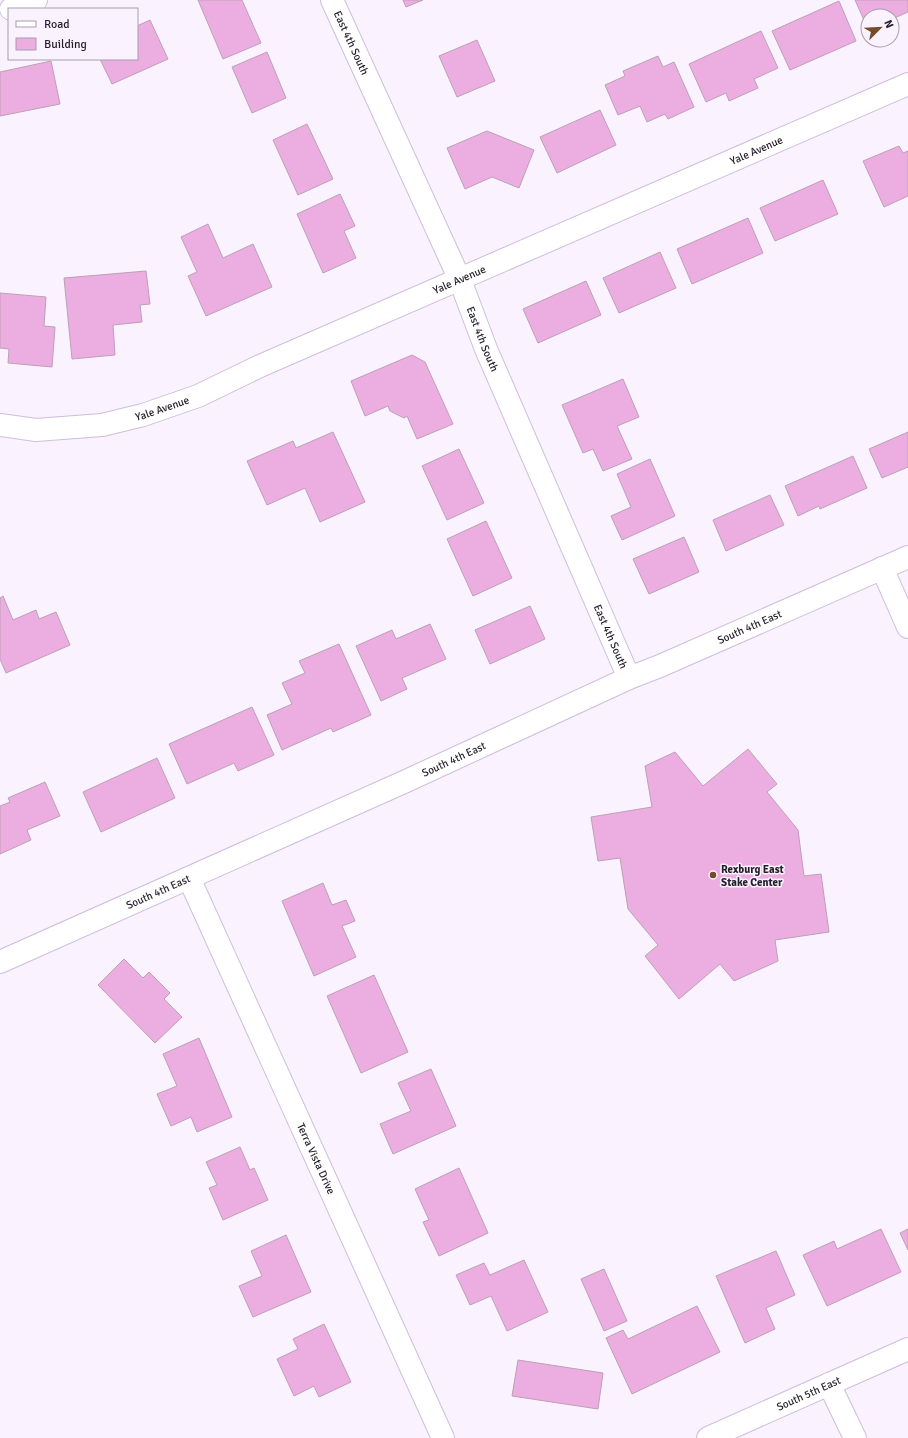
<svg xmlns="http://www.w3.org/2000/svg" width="908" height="1438" font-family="Signika,sans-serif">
  <rect width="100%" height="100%" fill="#faf2ff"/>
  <g fill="#ecaee0" stroke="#bd9fb7">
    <path d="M198,0H242L261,43L223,59Z"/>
    <path d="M403,0H423L406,7Z"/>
    <path d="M855,0H908V12L892,19V16H868V29Z"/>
    <path d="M839,1L856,41L790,70L772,31Z"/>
    <path d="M150,20L168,59L112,84L100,59H137V26Z"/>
    <path d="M761,31L778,68L754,79L758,88L729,101L726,93L706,102L689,64Z"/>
    <path d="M477,40L495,81L457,97L439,56Z"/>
    <path d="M267,52L286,98L252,113L232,67Z"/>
    <path d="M658,56L663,67L674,62L694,107L668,119L665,114L647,122L640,106L618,115L605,85L625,76L623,71Z"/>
    <path d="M51,61L60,104L0,116V72Z"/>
    <path d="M600,110L616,145L557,173L540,137Z"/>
    <path d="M307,124L333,179L298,195L273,140Z"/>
    <path d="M487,131L534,150L519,188L492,177L465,189L447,148Z"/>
    <path d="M899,146L903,153L908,151V196L884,207L863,161Z"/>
    <path d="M823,180L838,214L775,241L760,208Z"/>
    <path d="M340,194L355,226L344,231L356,258L323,273L297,214Z"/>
    <path d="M748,218L763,253L692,284L677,249Z"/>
    <path d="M208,224L223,258L253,244L272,287L206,316L188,276L197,272L181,237Z"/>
    <path d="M660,252L676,288L619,313L603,278Z"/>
    <path d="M146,271L150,304L140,305L142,322L113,325L115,355L72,359L64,278Z"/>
    <path d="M586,281L601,315L538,343L523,309Z"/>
    <path d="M0,293L46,297L44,326L55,327L52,367L8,363L9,349L0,348Z"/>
    <path d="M412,355L425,362L453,424L417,439L407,416L404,418L390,411L388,406L365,416L351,381Z"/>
    <path d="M623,379L639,417L617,426L632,459L603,471L593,449L583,453L562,405Z"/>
    <path d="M333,432L365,502L320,522L305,488L267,505L247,461L293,441L296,448Z"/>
    <path d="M908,432V467L882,478L869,449Z"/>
    <path d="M459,449L484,503L447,520L422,466Z"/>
    <path d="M853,456L867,488L820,509L819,506L798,516L785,486Z"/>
    <path d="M650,459L675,516L622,540L611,516L631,507L617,474Z"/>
    <path d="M770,495L784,525L726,551L713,520Z"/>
    <path d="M486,521L512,578L473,596L447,539Z"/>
    <path d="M684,537L699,572L649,594L633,559Z"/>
    <path d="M3,596L13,620L36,610L39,619L56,612L70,645L6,673L0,659V598Z"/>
    <path d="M530,606L545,639L490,664L475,630Z"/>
    <path d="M430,624L446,659L402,678L407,689L381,701L356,646L392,630L396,639Z"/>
    <path d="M339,644L371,715L333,732L331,728L282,750L267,715L292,704L282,683L305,673L299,661Z"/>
    <path d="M252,707L274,755L238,771L234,763L187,784L169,744Z"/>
    <path d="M748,749L777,784L767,792L798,830L804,876L821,874L829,932L775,940L778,961L734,981L720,964L679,999L645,956L658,945L628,909L620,858L598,861L591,817L652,807L645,766L675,752L703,786Z"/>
    <path d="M157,758L175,798L101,832L83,792Z"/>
    <path d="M45,782L60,816L27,830L31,840L0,854V806L10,802L8,798Z"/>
    <path d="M323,883L332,905L346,900L355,921L342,926L356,957L314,976L282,901Z"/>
    <path d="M124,959L143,978L149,972L170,993L164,999L182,1017L155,1043L98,985Z"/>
    <path d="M374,975L408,1052L361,1073L327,996Z"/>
    <path d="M199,1038L232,1117L197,1132L191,1117L171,1126L157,1094L177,1086L163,1054Z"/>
    <path d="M431,1069L456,1126L393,1154L380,1124L411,1111L398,1083Z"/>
    <path d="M240,1147L250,1170L254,1168L268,1200L223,1220L209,1188L217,1185L206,1162Z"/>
    <path d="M459,1168L488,1233L439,1256L423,1222L429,1220L415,1189Z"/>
    <path d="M881,1229L901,1272L827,1306L803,1255L834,1241L837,1249Z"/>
    <path d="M908,1229V1250L900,1233Z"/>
    <path d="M286,1235L311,1292L253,1317L239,1286L262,1276L251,1251Z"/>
    <path d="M776,1251L795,1295L766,1308L775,1329L745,1343L716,1276Z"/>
    <path d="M524,1260L548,1312L507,1331L491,1296L470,1305L456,1275L484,1263L490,1275Z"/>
    <path d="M604,1269L627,1321L604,1331L581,1279Z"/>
    <path d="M697,1306L720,1352L632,1394L606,1338L623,1330L628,1339Z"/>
    <path d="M324,1324L351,1382L319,1397L314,1386L294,1396L277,1359L298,1349L293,1339Z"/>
    <path d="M518,1360L603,1373L598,1409L512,1396Z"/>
  </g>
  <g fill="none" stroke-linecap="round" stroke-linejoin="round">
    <g stroke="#cfbddc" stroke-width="24">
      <g id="minor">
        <path id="s1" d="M332,0L460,280L486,349L629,678"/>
        <path d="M11,9L36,0"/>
        <path id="s2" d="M0,425L36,430L102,425L143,415L198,396L260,366L908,84"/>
        <path d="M882,568L908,627"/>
        <path id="s3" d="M189,878L443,1438"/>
        <path id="s4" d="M0,962L404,782L629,678L660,666L908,557"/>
        <path d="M829,1384L855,1438"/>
        <path id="s5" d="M708,1438L908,1349"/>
      </g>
    </g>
    <use href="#minor" stroke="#fff" stroke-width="22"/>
  </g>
  <circle fill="#734c2a" stroke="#faf2ff" stroke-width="1.5" cx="713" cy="875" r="4"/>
  <g text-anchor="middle" stroke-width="3" stroke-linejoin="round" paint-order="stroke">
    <g font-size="11" fill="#261f2b" stroke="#faf2ff">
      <text dy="4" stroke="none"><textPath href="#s1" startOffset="47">East 4th South</textPath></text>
      <text dy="4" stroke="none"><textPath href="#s2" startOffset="813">Yale Avenue</textPath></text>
      <text dy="4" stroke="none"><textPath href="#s2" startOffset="489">Yale Avenue</textPath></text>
      <text dy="4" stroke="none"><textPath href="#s1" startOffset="371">East 4th South</textPath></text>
      <text dy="4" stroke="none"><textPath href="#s2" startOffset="165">Yale Avenue</textPath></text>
      <text dy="4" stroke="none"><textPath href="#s4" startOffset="821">South 4th East</textPath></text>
      <text dy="4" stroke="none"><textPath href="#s1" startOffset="695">East 4th South</textPath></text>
      <text dy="4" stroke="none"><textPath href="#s4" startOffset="497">South 4th East</textPath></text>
      <text dy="4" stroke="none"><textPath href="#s4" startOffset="173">South 4th East</textPath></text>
      <text dy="4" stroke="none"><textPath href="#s3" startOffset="308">Terra Vista Drive</textPath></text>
      <text dy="4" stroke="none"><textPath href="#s5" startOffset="110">South 5th East</textPath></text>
    </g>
    <g font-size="11" font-weight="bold" fill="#261f2b" stroke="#faf2ff" text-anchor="start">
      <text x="721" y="873">Rexburg East<tspan x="721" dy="13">Stake Center</tspan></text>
    </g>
  </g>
  <rect x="8" y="8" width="130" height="52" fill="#faf2ff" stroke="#a59eaa"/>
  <rect x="16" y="21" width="20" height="6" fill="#ffffff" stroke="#a59eaa"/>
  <text x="44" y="28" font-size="12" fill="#261f2b">Road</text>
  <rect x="16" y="38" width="20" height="12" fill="#ecaee0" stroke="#a59eaa"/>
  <text x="44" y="48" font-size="12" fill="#261f2b">Building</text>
  <g transform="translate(880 28) rotate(66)"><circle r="19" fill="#faf2ff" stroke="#a59eaa"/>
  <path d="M0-3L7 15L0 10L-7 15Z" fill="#734c2a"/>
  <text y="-6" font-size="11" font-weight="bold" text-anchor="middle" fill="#261f2b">N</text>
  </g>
</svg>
